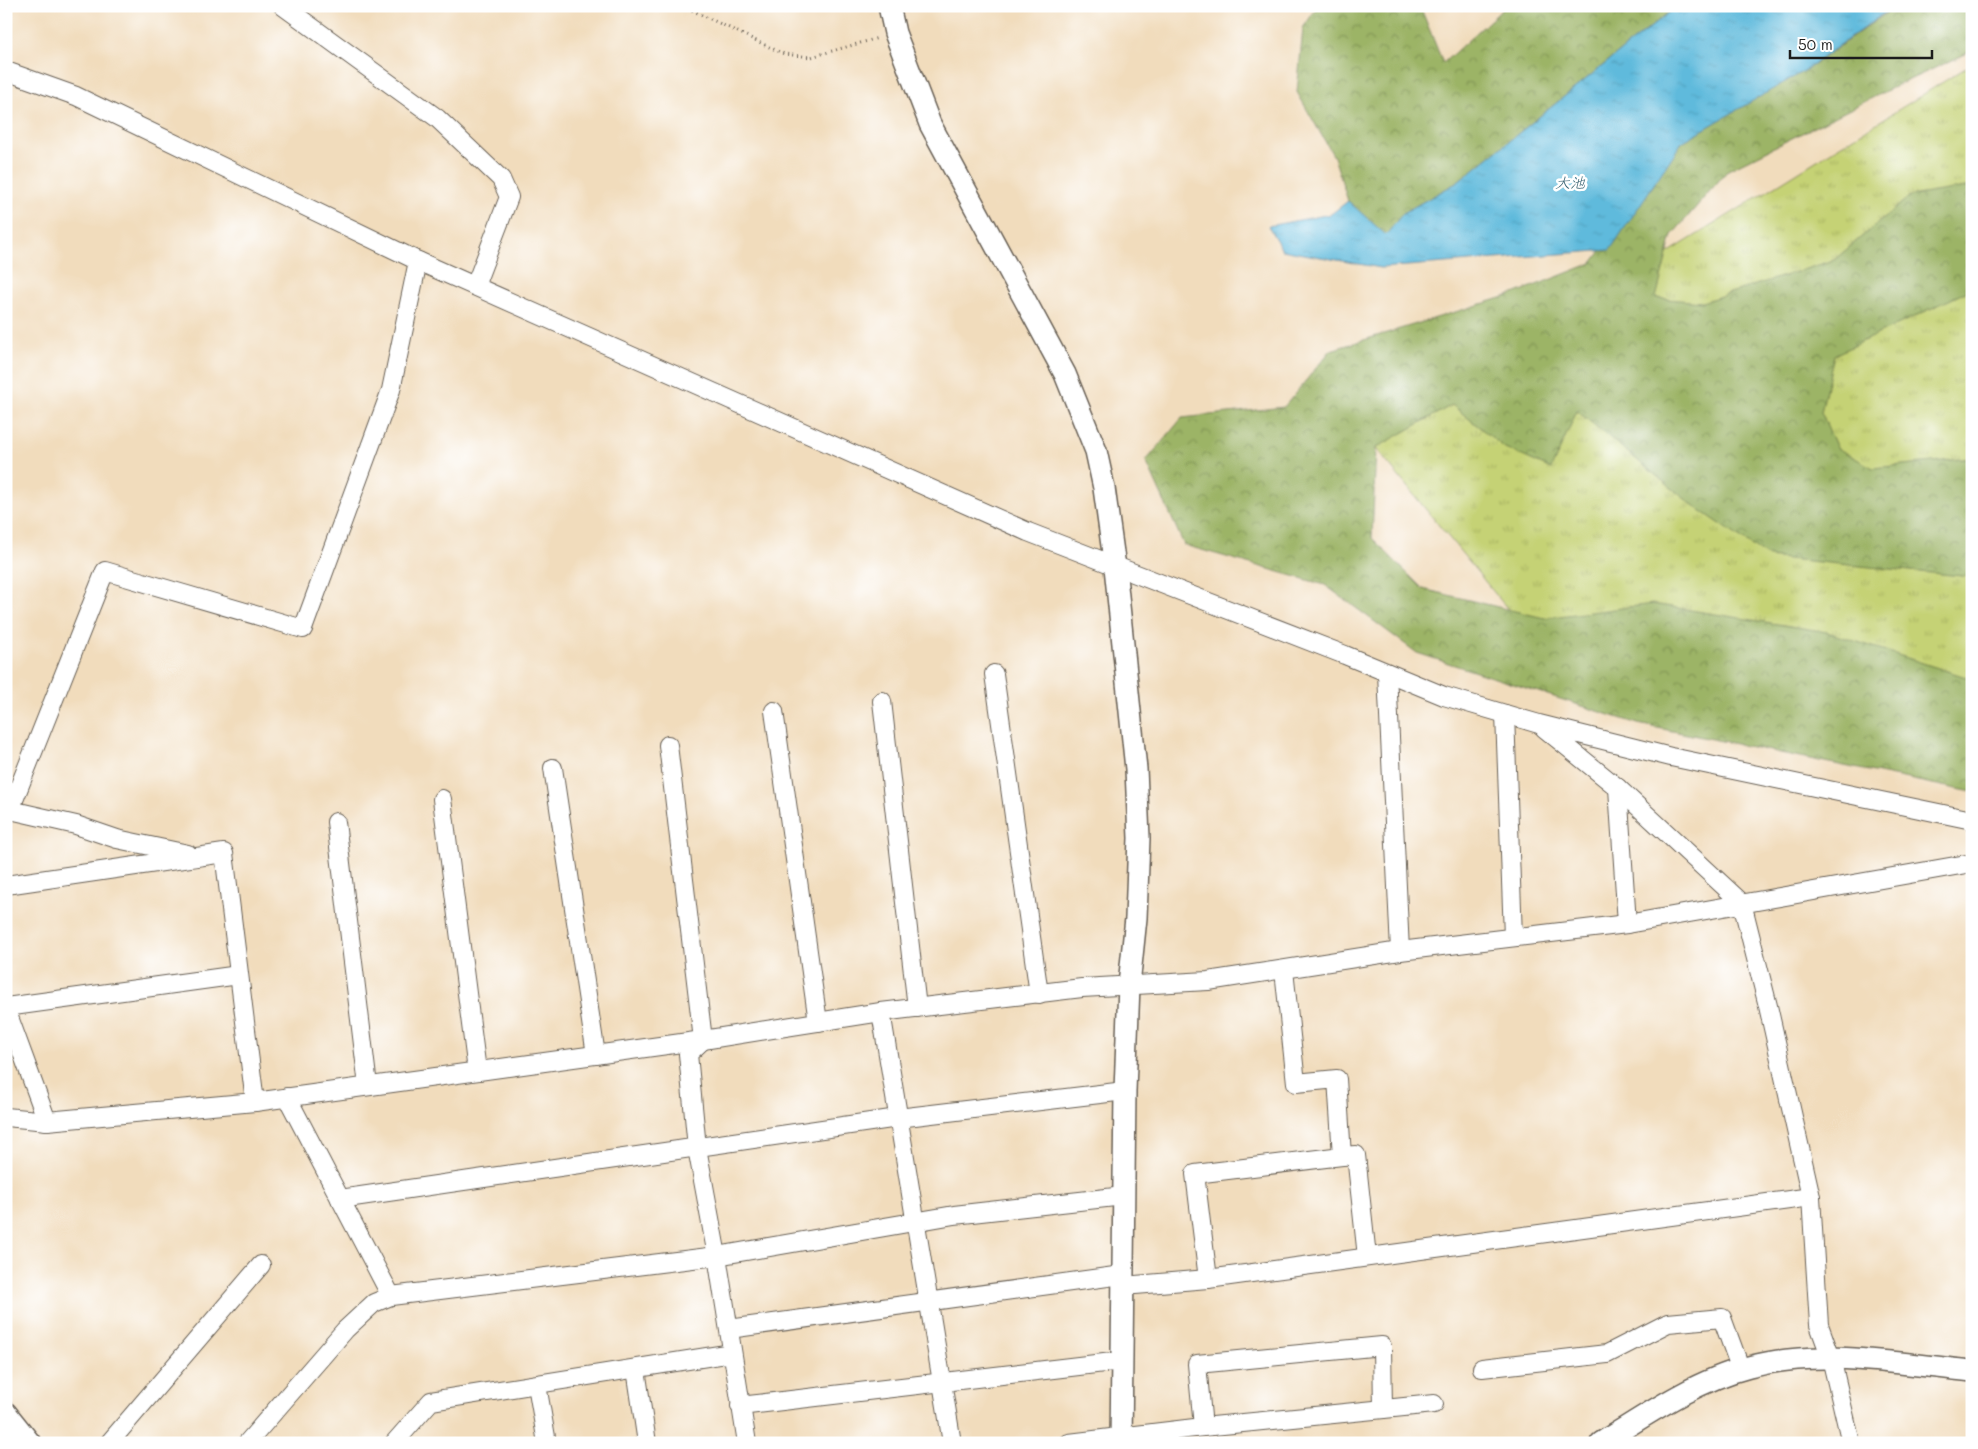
<svg xmlns="http://www.w3.org/2000/svg" width="1978" height="1449" font-family="Mali,'Klee One',sans-serif">
  <defs>
    <pattern id="grass-tufts" width="24" height="20" patternUnits="userSpaceOnUse" patternTransform="scale(1.25)"><rect width="24" height="20" fill="#c5d274"/><path d="M3 7l-1-3M5 7V3M7 7l1-3M15 17l-1-3M17 17v-4M19 17l1-3" fill="none" stroke="#a9b464"/></pattern>
    <pattern id="forest-crowns" width="20" height="18" patternUnits="userSpaceOnUse" patternTransform="scale(1.25)"><rect width="20" height="18" fill="#9cb466"/><path d="M2 6a3 3 0 1 1 6 0M12 15a3 3 0 1 1 6 0" fill="none" stroke="#7e9253"/></pattern>
    <pattern id="water-ripples" width="26" height="14" patternUnits="userSpaceOnUse" patternTransform="scale(1.25)"><rect width="26" height="14" fill="#5ebadc"/><path d="M2 4q2-2 4 0t4 0M15 11q2-2 4 0t4 0" fill="none" stroke="#519fbc"/></pattern>
  </defs>
  <rect width="100%" height="100%" fill="#fff"/>
  <filter id="ink" filterUnits="userSpaceOnUse"><feTurbulence type="fractalNoise" baseFrequency=".02" numOctaves="2"/><feDisplacementMap in="SourceGraphic" scale="10" xChannelSelector="R" yChannelSelector="G"/><feConvolveMatrix kernelMatrix="1 2 1 2 8 2 1 2 1" color-interpolation-filters="sRGB"/></filter>
  <filter id="wash" filterUnits="userSpaceOnUse"><feTurbulence type="fractalNoise" baseFrequency=".0096" numOctaves="4" result="noise"/><feDisplacementMap in="SourceGraphic" scale="20" xChannelSelector="R" yChannelSelector="G"/><feGaussianBlur stdDeviation="1.12" result="paint"/><feColorMatrix in="noise" values="0 0 0 0 0 0 0 0 0 0 0 0 0 0 0 0 0 1.4 0 .05"/><feComposite in="paint" operator="in"/></filter>
  <g filter="url(#wash)">
    <rect width="100%" height="100%" fill="#f1dcbc"/>
    <path fill="url(#grass-tufts)" stroke="#707748" d="M1972,64V721L1543,652L1368,439Z"/>
    <g fill="url(#forest-crowns)" stroke="#5c6841">
      <path d="M1318,6H1420L1443,63L1506,6H1677L1458,182L1414,207L1386,236L1348,201L1334,157L1297,92L1303,28Z"/>
      <path d="M1896,6H1972V51L1898,85L1728,170L1672,235L1656,298L1702,302L1834,260L1910,196L1972,186V289L1834,355L1821,412L1837,448L1873,468L1972,458V577L1768,557L1690,503L1577,411L1551,469L1505,448L1452,405L1376,448L1372,538L1423,589L1544,618L1653,604L1827,632L1972,679V792L1638,724L1417,653L1325,585L1184,545L1146,461L1182,418L1284,407L1331,350L1511,295L1592,263L1682,142L1816,63Z"/>
    </g>
    <path fill="url(#water-ripples)" stroke="#3d6b7c" d="M1677,6H1894L1804,71L1682,142L1610,250L1381,268L1282,250L1268,226L1331,214L1348,201L1386,235L1403,213L1458,182Z"/>
  </g>
  <g filter="url(#ink)">
    <g fill="none" stroke-linecap="round" stroke-linejoin="round">
      <g stroke="#675f54" stroke-width="20">
        <g id="minor">
          <path d="M283,6L437,118L501,179L509,197L475,286"/>
          <path d="M6,71L76,96L418,261L1028,532L1345,655L1444,696L1539,724L1671,757L1972,820"/>
          <path d="M1387,673L1400,951"/>
          <path d="M994,674L1039,994"/>
          <path d="M882,701L917,1008"/>
          <path d="M774,711L818,1022"/>
          <path d="M1505,714L1513,937"/>
          <path d="M1544,728L1618,788L1742,903L1768,1006L1811,1197L1819,1325L1831,1358L1851,1443"/>
          <path d="M668,745L703,1040"/>
          <path d="M553,768L596,1055"/>
          <path d="M1618,788L1627,924"/>
          <path d="M442,799L477,1071"/>
          <path d="M6,809L76,825L117,839L188,854"/>
          <path d="M10,810L105,571L303,629L391,390L418,261"/>
          <path d="M336,822L368,1086"/>
          <path d="M6,885L224,853L255,1102"/>
          <path d="M1284,970L1296,1083L1337,1079L1342,1156L1356,1155L1367,1257"/>
          <path d="M6,1007L239,975"/>
          <path d="M6,1009L47,1121"/>
          <path d="M881,1012L952,1443"/>
          <path d="M703,1040L688,1054L697,1148L717,1256L747,1443"/>
          <path d="M287,1097L391,1296"/>
          <path d="M6,1117L47,1121L255,1102L703,1040L881,1012L1082,988L1208,981L1400,951L1627,924L1972,863"/>
          <path d="M340,1199L898,1118L1125,1091"/>
          <path d="M1208,1279L1195,1174L1342,1156"/>
          <path d="M1123,1286L1208,1279L1811,1197"/>
          <path d="M729,1329L1122,1275"/>
          <path d="M1482,1368L1607,1354L1668,1323L1722,1318L1741,1370"/>
          <path d="M636,1369L647,1443"/>
          <path d="M537,1385L547,1443"/>
          <path d="M740,1406L1121,1361"/>
          <path d="M1203,1427L1197,1364L1382,1346L1383,1409"/>
          <path d="M109,1443L261,1265"/>
          <path d="M247,1443L345,1330L374,1303L391,1296L717,1256L954,1215L1124,1196"/>
          <path d="M394,1443L431,1401L732,1353"/>
          <path d="M1069,1443L1203,1427L1434,1404"/>
        </g>
      </g>
      <g stroke="#675f54" stroke-width="24">
        <g id="tertiary">
          <path d="M889,6L895,33L930,124L1065,374L1096,451L1104,488L1115,567L1136,769L1139,838L1136,918L1129,985L1125,1091L1121,1443"/>
          <path d="M6,1413L30,1443"/>
          <path d="M1601,1443C1647,1414 1697,1380 1749,1367C1821,1348 1899,1364 1972,1371"/>
        </g>
      </g>
      <path stroke="#675f54" stroke-width="3" stroke-dasharray="1 4" stroke-linecap="butt" d="M683,6L784,54L811,57L878,38"/>
      <use href="#minor" stroke="#fff" stroke-width="18"/>
      <use href="#tertiary" stroke="#fff" stroke-width="21"/>
    </g>
  </g>
  <g text-anchor="middle" stroke-width="5" stroke-linejoin="round" paint-order="stroke">
    <g font-size="15" font-style="italic" fill="#3a6372" stroke="#fff">
      <text x="1570" y="188">大池</text>
    </g>
  </g>
  <rect width="1978" height="1449" fill="none" stroke="#fff" stroke-width="25"/>
  <path d="M1790 50v8h142v-8" fill="none" stroke="#1c1c1c" stroke-width="2.5"/>
  <text x="1798" y="50" font-size="15" fill="#1c1c1c" stroke="#ffffff" stroke-width="4" paint-order="stroke">50 m</text>
</svg>
